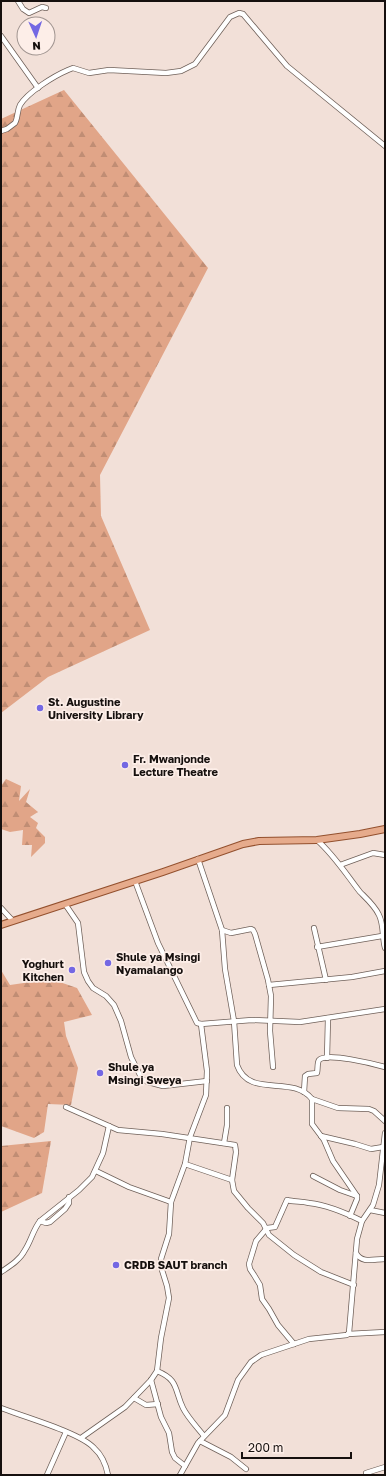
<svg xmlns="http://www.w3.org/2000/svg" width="386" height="1476" font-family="'Golos Text',sans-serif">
  <defs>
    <pattern id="forest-firs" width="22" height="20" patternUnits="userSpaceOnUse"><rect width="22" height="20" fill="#e1a588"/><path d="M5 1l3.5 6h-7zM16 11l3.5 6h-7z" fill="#c08d74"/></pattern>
  </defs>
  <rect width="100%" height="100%" fill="#f2e0d8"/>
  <g fill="url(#forest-firs)">
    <path d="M64,90L208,268L100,475L101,516L150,630L48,677L1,713V119Z"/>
    <path d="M6,779L21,786L19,801L30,789L26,802L38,812L30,817L38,823L36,828L45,837V843L31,857L32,845H22L23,830L10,832L1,829V786Z"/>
    <path d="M1,970L10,985L51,979L77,988L92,1015L64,1022L66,1036L78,1068L71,1105L48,1104L44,1132L34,1138L1,1126Z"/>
    <path d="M51,1141L42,1193L1,1212V1146Z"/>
  </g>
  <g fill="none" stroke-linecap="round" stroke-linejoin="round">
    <g stroke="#6f6059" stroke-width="6">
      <g id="minor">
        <path d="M18,1L23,9L29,13L42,7L46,8"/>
        <path d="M1,36L38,88"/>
        <path d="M1,131L7,129L15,123C18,118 17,111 20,105C28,92 54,76 68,70L73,68L89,73L109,70L166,73L181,71L195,64L230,17L239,13L243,14L287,66L385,146"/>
        <path d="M317,840C334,855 346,874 360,892C367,899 375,906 379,915C384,925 382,937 385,948"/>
        <path d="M198,859L222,930L225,969L234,1021L237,1065C249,1099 292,1074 312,1099V1124L324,1140L333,1161L357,1196V1199L350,1216"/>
        <path d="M340,865L373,853L385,855"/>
        <path d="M135,881L158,943L197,1023L201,1024L252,1020L300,1022L385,1009"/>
        <path d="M65,904L78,923L84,972L88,981L93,988L106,996L114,1005L121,1021L131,1057L142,1079L148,1082L163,1086L207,1081"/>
        <path d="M1,908L13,921"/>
        <path d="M314,928L326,980"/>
        <path d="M222,930L231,933L251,929L253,930L255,934L268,980L271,996L270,1031L273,1067"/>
        <path d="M317,947L382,936"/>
        <path d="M269,985L352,977L385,971"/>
        <path d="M327,1058L328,1018"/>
        <path d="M304,1092L305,1076L308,1074L317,1073C318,1069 317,1063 319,1060C327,1052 374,1064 385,1067"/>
        <path d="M312,1099L338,1108L369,1109L374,1111L385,1121"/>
        <path d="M66,1107L118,1130L162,1134L235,1145L236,1152L232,1180L234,1191L248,1208L263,1223L269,1235L294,1255L321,1272L354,1285"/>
        <path d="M321,1136L355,1144L371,1149L383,1147"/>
        <path d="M224,1143L227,1125V1108"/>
        <path d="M185,1164L232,1180"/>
        <path d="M96,1171L129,1187L171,1202"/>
        <path d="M313,1176L340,1190L357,1196"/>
        <path d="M370,1210L385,1213"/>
        <path d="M40,1221L46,1223L50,1222L65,1209L69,1203V1197"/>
        <path d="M356,1253C362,1264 374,1259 385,1259"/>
        <path d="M1,1272C10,1266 20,1260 25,1250C31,1241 33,1230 40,1221L79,1190L92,1177L103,1153L109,1126"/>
        <path d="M348,1334L385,1332"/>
        <path d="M294,1344L278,1325L269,1309L262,1299L260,1285L254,1275L250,1269L249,1264L256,1241L267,1228L275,1227L287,1200C294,1202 301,1201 309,1203C327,1205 346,1213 362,1221"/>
        <path d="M157,1371C179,1380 174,1389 183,1408C188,1418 197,1427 204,1436"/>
        <path d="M151,1380L161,1417L169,1433L172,1452L175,1458L185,1466"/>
        <path d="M134,1398L146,1405L158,1404"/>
        <path d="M1,1408C22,1416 81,1433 94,1448C102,1455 106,1465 108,1475"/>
        <path d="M81,1438L125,1407L151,1380L157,1371L161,1338L169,1298L167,1286L162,1270L161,1259L169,1234L171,1202L185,1164L190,1137L206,1095L207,1071L201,1024"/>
        <path d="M200,1441L231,1457L246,1469"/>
        <path d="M366,1473L385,1467"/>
        <path d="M47,1475L66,1432"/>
        <path d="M180,1475L198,1443L225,1415L238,1380L251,1362L261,1355L309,1339L347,1335L349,1333L357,1239L362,1221L373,1205L379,1185L385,1133"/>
      </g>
    </g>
    <g stroke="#93502e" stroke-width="8">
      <path id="major" d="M1,925L163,872L243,844L259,841L317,840L360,834L385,829"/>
    </g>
    <use href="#minor" stroke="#fff" stroke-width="4.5"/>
    <use href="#major" stroke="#e6ab8c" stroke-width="6"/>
  </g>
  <g fill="#7468e3" stroke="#fdeee8" stroke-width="1.5">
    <circle cx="40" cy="708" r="4"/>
    <circle cx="125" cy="765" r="4"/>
    <circle cx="108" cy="963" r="4"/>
    <circle cx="72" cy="970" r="4"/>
    <circle cx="100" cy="1073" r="4"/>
    <circle cx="116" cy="1265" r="4"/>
  </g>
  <g text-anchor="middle" stroke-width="3.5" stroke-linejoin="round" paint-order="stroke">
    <g font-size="11" font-weight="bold" fill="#16100e" stroke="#fdeee8" text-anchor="start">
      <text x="48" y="706">St. Augustine<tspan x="48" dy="13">University Library</tspan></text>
      <text x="133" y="763">Fr. Mwanjonde<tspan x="133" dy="13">Lecture Theatre</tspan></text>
      <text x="116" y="961">Shule ya Msingi<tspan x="116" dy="13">Nyamalango</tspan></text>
      <text x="64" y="968" text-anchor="end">Yoghurt<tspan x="64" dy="13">Kitchen</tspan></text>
      <text x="108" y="1071">Shule ya<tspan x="108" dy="13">Msingi Sweya</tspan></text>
      <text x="124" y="1269">CRDB SAUT branch</text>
    </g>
  </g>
  <rect width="386" height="1476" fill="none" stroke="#16100e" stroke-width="4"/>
  <g transform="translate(36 36) rotate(177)"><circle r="19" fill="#fdeee8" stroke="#a19591"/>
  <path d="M0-3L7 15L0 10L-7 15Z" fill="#7468e3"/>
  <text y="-6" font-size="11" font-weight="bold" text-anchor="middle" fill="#16100e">N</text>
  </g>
  <path d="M242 1452v6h109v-6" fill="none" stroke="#16100e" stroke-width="2"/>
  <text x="248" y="1452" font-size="12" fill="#16100e" stroke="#fdeee8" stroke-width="3" paint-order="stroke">200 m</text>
</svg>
